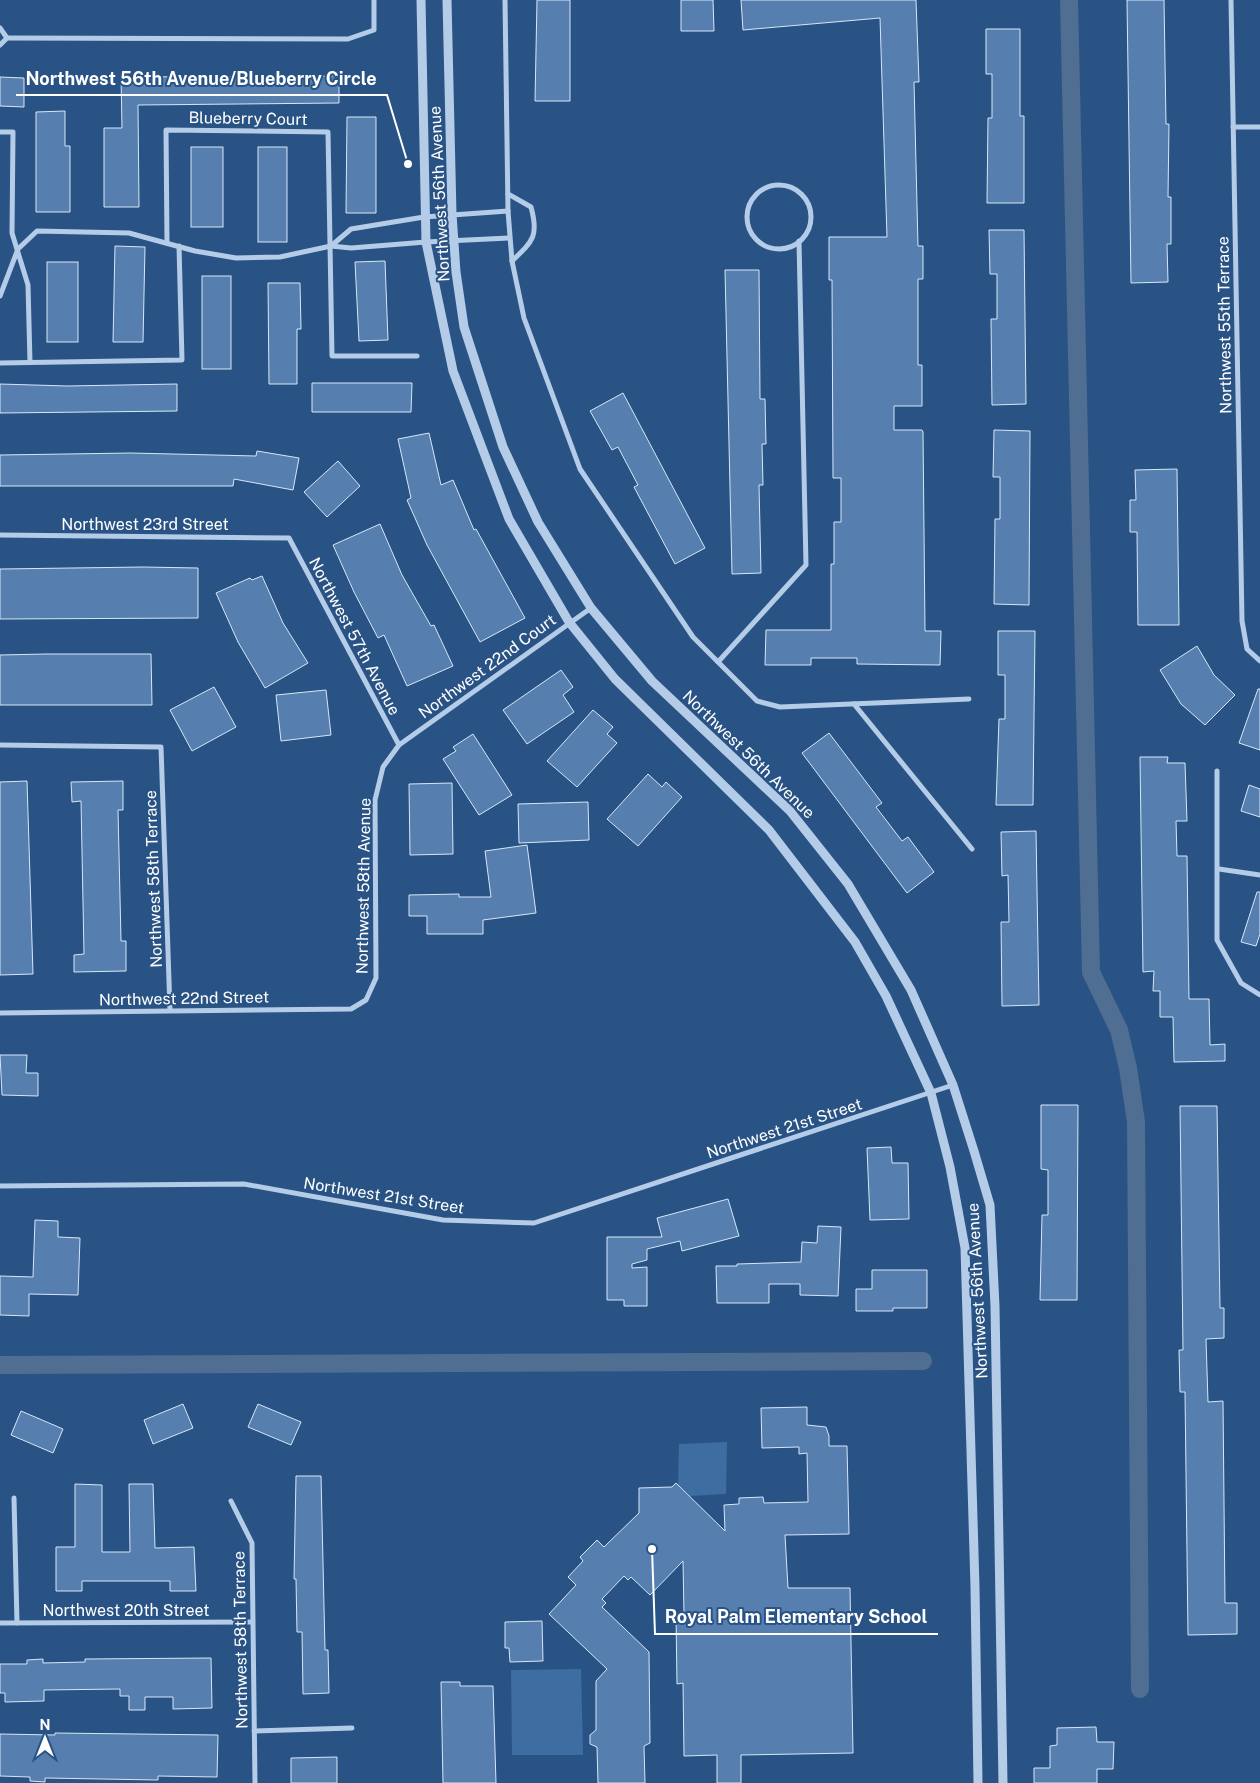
<svg xmlns="http://www.w3.org/2000/svg" width="1260" height="1783" font-family="'Public Sans',sans-serif">
  <rect width="100%" height="100%" fill="#295385"/>
  <g fill="#3e6da2">
    <path d="M727,1442L726,1494L690,1496L678,1485L679,1444Z"/>
    <path d="M581,1669L583,1755H512L511,1670Z"/>
  </g>
  <g fill="none" stroke-linecap="round" stroke-linejoin="round">
    <g stroke="#506e91" stroke-width="18">
      <path d="M1069,0L1091,972L1119,1030L1128,1068L1136,1122L1140,1689"/>
      <path d="M0,1365L923,1361"/>
    </g>
  </g>
  <g fill="#567faf" stroke="#d8e6f6">
    <path d="M537,0H570V101H535Z"/>
    <path d="M681,0H713L714,31H681Z"/>
    <path d="M741,0H916L919,82H914L918,246H923V279H918V365H922V406H894V430H922L923,432L925,631H941L940,665L857,664V658H811V665H765L766,630H831V564H834V522H841V478H833L832,280H829V237H887L880,18L743,30Z"/>
    <path d="M1127,0H1164L1166,124H1169L1168,197H1171V244H1167L1168,282L1131,283Z"/>
    <path d="M986,29H1020V116H1024V203H987L988,118H992V74H986Z"/>
    <path d="M339,76V103L138,105L139,207H104V128H122L121,77Z"/>
    <path d="M0,77L24,78V107L0,106Z"/>
    <path d="M65,111V146H70V212H36V112Z"/>
    <path d="M347,117H376V213H346Z"/>
    <rect x="191" y="147" width="32" height="80"/>
    <rect x="258" y="147" width="29" height="95"/>
    <path d="M989,230H1024L1026,404L992,405L991,319H997V274H990Z"/>
    <path d="M115,246L145,247L143,342H113Z"/>
    <path d="M385,261L388,340L359,341L355,262Z"/>
    <rect x="47" y="262" width="31" height="80"/>
    <path d="M725,270H759L760,399H765L766,444H762L763,485H759L761,573L732,574Z"/>
    <rect x="202" y="276" width="29" height="93"/>
    <path d="M268,283H300L301,329H297V384H269Z"/>
    <path d="M312,383H412L411,412H312Z"/>
    <path d="M0,384L67,386L177,384V411L0,413Z"/>
    <path d="M623,393L705,548L675,564L634,487L638,485L618,447L612,450L590,411Z"/>
    <path d="M994,430L1030,431L1029,605L994,604L995,519H1000V477H993Z"/>
    <path d="M429,433L441,485L453,480L474,530L476,529L525,618L480,642L427,545L407,500L411,498L398,439Z"/>
    <path d="M257,451L299,458L293,490L234,479L233,486H0V455L131,453L256,456Z"/>
    <path d="M338,461L360,486L327,517L304,492Z"/>
    <path d="M1177,469L1179,625H1138L1137,532H1130V500H1136L1135,470Z"/>
    <path d="M380,524L402,575L431,626L434,625L453,666L407,686L384,635L378,638L354,592L333,545Z"/>
    <path d="M143,567L198,568V618L0,619V569Z"/>
    <path d="M262,576L283,623L308,663L265,688L238,642L216,593L250,578L252,580Z"/>
    <path d="M998,631H1035L1033,805H996L999,719H1005V675H998Z"/>
    <path d="M1197,646L1214,675L1235,695L1205,725L1181,704L1160,670Z"/>
    <path d="M45,654H151L152,705H0V655Z"/>
    <path d="M561,670L573,687L563,695L574,712L527,744L503,710Z"/>
    <path d="M214,687L236,727L192,751L170,710Z"/>
    <path d="M1258,689H1260V750L1239,743Z"/>
    <path d="M326,690L331,735L281,741L276,695Z"/>
    <path d="M593,710L613,727L607,734L617,743L577,787L547,761Z"/>
    <path d="M829,733L882,803L876,807L902,841L908,837L934,872L907,893L802,753Z"/>
    <path d="M473,734L512,795L479,815L443,759L456,751L453,747Z"/>
    <path d="M1140,757H1168L1167,763H1185L1187,821H1176L1177,856H1187L1189,999H1209L1210,1045L1225,1044V1061L1174,1062L1173,1017H1160V991H1153L1154,971L1143,972Z"/>
    <path d="M648,774L662,787L666,782L682,797L638,846L607,819Z"/>
    <path d="M27,781L33,974L0,975V782Z"/>
    <path d="M123,781V810H118L121,941H126V971L74,972V955L84,954L81,801L72,802L71,782Z"/>
    <path d="M452,783L453,854L410,855L409,784Z"/>
    <path d="M1249,785L1260,789V817L1241,811Z"/>
    <path d="M588,802L589,840L519,843L518,804Z"/>
    <path d="M1036,831L1039,1005L1002,1006L1001,922H1009L1008,875L1002,876L1001,832Z"/>
    <path d="M527,845L536,913L483,920V934H427V916H409V895L459,894V897H491L485,851Z"/>
    <path d="M1257,892H1260V934L1256,946L1241,942Z"/>
    <path d="M0,1055H27L26,1073H38V1096L2,1095Z"/>
    <path d="M1041,1105H1078L1077,1300H1040L1042,1215H1048V1170L1041,1169Z"/>
    <path d="M1180,1106H1217L1220,1308H1224V1338L1206,1339L1208,1402L1223,1401L1225,1603H1237V1634L1188,1635L1185,1392H1180L1179,1350H1183Z"/>
    <path d="M891,1147L892,1163H908L909,1219L870,1220L867,1148Z"/>
    <path d="M728,1199L739,1236L682,1251L680,1241L647,1249V1260L632,1264V1268L647,1267V1306H624V1300H607V1237H662L657,1218Z"/>
    <path d="M35,1220L58,1221V1237L80,1238L78,1295L29,1294V1316L0,1315V1276L33,1277Z"/>
    <path d="M818,1226L841,1227L838,1296L800,1295V1284H769V1303H717L716,1266H737V1264L801,1262L802,1242L817,1243Z"/>
    <path d="M872,1270H927V1308H893V1311H856V1289H872Z"/>
    <path d="M183,1404L193,1428L153,1444L144,1420Z"/>
    <path d="M258,1404L301,1422L291,1445L248,1427Z"/>
    <path d="M807,1407V1425L826,1427L829,1436V1446H847L849,1534L785,1535L788,1588H850L853,1753L741,1755V1783H717V1755L684,1756L683,1683L677,1684L676,1615H684L683,1561L650,1595L631,1577L628,1580L624,1576L602,1599L606,1603L602,1607L649,1652L650,1743L644,1746L645,1783H598L597,1747L590,1744V1735L596,1730V1681L607,1669L549,1614L576,1585L568,1577L583,1561L580,1557L597,1540L604,1547L639,1513V1488L672,1487L676,1483L725,1531L724,1505L739,1504V1498L763,1497L764,1503L808,1502L807,1453L799,1454V1447L762,1448L761,1408Z"/>
    <path d="M21,1411L63,1429L53,1453L11,1435Z"/>
    <path d="M296,1476H321L325,1650H328L329,1693L303,1694L302,1632H297L296,1579H294Z"/>
    <path d="M75,1484L102,1485V1552H130L129,1484H153L155,1548L194,1547L196,1591H170V1581H82V1591H56V1547H75Z"/>
    <path d="M542,1621L543,1661L510,1662L509,1648H505V1622Z"/>
    <path d="M211,1658L212,1708L173,1709V1697H145V1710H129V1696H120V1689L44,1690V1701L5,1702V1693H0V1664H27V1660L43,1659V1663L85,1662V1659Z"/>
    <path d="M441,1682H460V1686H493L496,1783H443Z"/>
    <path d="M1096,1727L1097,1742H1114L1113,1769H1097V1783H1034V1768H1050V1746L1057,1745V1728Z"/>
    <path d="M55,1733L218,1735L217,1777L158,1776V1780L45,1778V1782L30,1781V1777L0,1776V1734L55,1735Z"/>
    <path d="M337,1757V1783H291V1758Z"/>
  </g>
  <g fill="none" stroke-linecap="round" stroke-linejoin="round">
    <g stroke="#b4cce7" stroke-width="5">
      <path d="M505,0L508,211L512,261L524,318L580,469L693,637L757,701L780,707L969,699"/>
      <path d="M1231,0L1242,621L1247,649L1260,661"/>
      <path d="M0,28L7,38"/>
      <path d="M7,38L348,39L374,30V0"/>
      <path d="M0,45L7,38"/>
      <path d="M1233,127H1260"/>
      <path d="M0,132H13L12,233L28,285L30,362"/>
      <circle cx="779" cy="217" r="32"/>
      <path d="M508,194L531,207C539,236 533,241 512,261"/>
      <path d="M167,243L166,130L328,132L332,356H417"/>
      <path d="M331,246L351,229L424,217L508,211"/>
      <path d="M0,296L18,249L37,231L129,233L195,251L236,258L280,257L331,246L351,248L426,242L509,238"/>
      <path d="M0,363L182,360L179,246"/>
      <path d="M0,535L289,538L399,745"/>
      <path d="M718,662L806,565L799,241"/>
      <path d="M854,704L972,849"/>
      <path d="M0,745L161,747L170,1010"/>
      <path d="M1217,771V940L1241,983L1260,995"/>
      <path d="M1219,869L1260,875"/>
      <path d="M0,1013L351,1009L366,1000L376,978L375,800L383,767L399,745L591,608"/>
      <path d="M0,1186L244,1184L443,1220L534,1223L953,1085"/>
      <path d="M14,1498L17,1623"/>
      <path d="M231,1501L252,1543L255,1783"/>
      <path d="M0,1623L252,1622"/>
      <path d="M254,1731L352,1728"/>
    </g>
    <g stroke="#b4cce7" stroke-width="9">
      <path d="M421,0L426,242L453,371L509,519L569,622L615,679L769,830L855,942L886,996L931,1093L950,1167L965,1248L975,1587L978,1783"/>
      <path d="M447,0L452,214L456,272L464,327L503,447L538,522L591,608L652,681L790,811L848,884L911,990L953,1085L974,1151L990,1205L995,1306L1003,1783"/>
    </g>
  </g>
  <g text-anchor="middle" stroke-width="4" stroke-linejoin="round" paint-order="stroke">
    <g font-size="16" fill="#fff" stroke="#295385">
      <text transform="translate(248 118) rotate(1)" y="6">Blueberry Court</text>
      <text transform="translate(439 194) rotate(-93)" y="6">Northwest 56th Avenue</text>
      <text transform="translate(1224 325) rotate(-91)" y="6">Northwest 55th Terrace</text>
      <text x="145" y="530">Northwest 23rd Street</text>
      <text transform="translate(355 636) rotate(62)" y="6">Northwest 57th Avenue</text>
      <text transform="translate(487 666) rotate(-36)" y="6">Northwest 22nd Court</text>
      <text transform="translate(749 754) rotate(44)" y="6">Northwest 56th Avenue</text>
      <text transform="translate(153 879) rotate(-92)" y="6">Northwest 58th Terrace</text>
      <text transform="translate(363 886) rotate(-89)" y="6">Northwest 58th Avenue</text>
      <text transform="translate(184 998) rotate(-1)" y="6">Northwest 22nd Street</text>
      <text transform="translate(784 1128) rotate(-18)" y="6">Northwest 21st Street</text>
      <text transform="translate(384 1195) rotate(9)" y="6">Northwest 21st Street</text>
      <text transform="translate(977 1291) rotate(-93)" y="6">Northwest 56th Avenue</text>
      <text x="126" y="1616">Northwest 20th Street</text>
      <text transform="translate(240 1640) rotate(-91)" y="6">Northwest 58th Terrace</text>
    </g>
  </g>
  <path fill="none" stroke="#fff" stroke-width="2" d="M408 164L387 95H16M652 1549L655 1634H938"/>
  <g fill="#fff" stroke="#295385" stroke-width="2">
    <circle cx="408" cy="164" r="5"/>
    <circle cx="652" cy="1549" r="5"/>
  </g>
  <g font-size="18" text-anchor="middle" font-weight="bold" fill="#fff" stroke="#295385" stroke-width="4" stroke-linejoin="round" paint-order="stroke">
    <text x="201" y="85">Northwest 56th Avenue/Blueberry Circle</text>
    <text x="796" y="1623">Royal Palm Elementary School</text>
  </g>
  <g transform="translate(45 1738)" stroke="#295385" stroke-width="4" paint-order="stroke">
  <path d="M0-4L9 19L0 12L-9 19Z" fill="#ffffff"/>
  <text y="-8" font-size="14" font-weight="bold" text-anchor="middle" fill="#ffffff">N</text>
  </g>
</svg>
